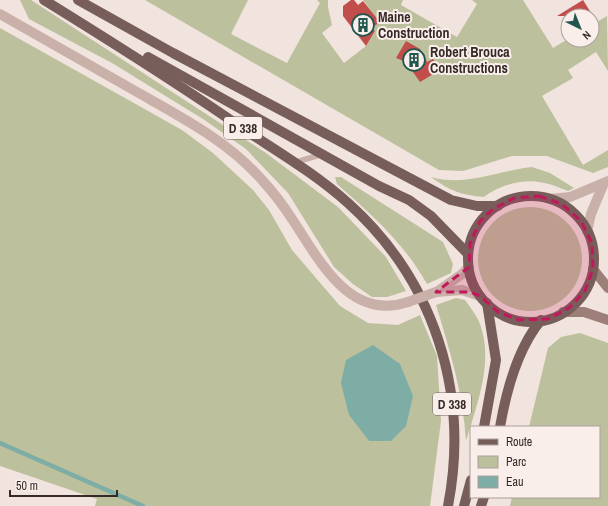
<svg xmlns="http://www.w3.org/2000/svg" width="608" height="506" font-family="'Archivo Narrow',sans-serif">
  <rect width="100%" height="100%" fill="#f1e3dd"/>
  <g fill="#bcc09d">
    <path d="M20,0H31L266,153L338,207L386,257L406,291L387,297H372L353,284L334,267L288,193L246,149L203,119L112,63L29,19Z"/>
    <path d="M145,0H248L231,34L287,63L320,3L317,0H328V7L332,25L322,33L344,63L366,46L375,31L372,28L380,22L363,0H403L401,5L457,37L477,4L472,0H523L553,48L568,39L592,40V25L607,16L608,71L596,52L568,70L573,78L542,96L583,165L608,150V167L593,173L547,156H512L463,171L439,170Z"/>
    <path d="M0,28L182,130L213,153L253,190L269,210L292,250L340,306L368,323L398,325L420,315L437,356L441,421L430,506H95L97,499L0,466Z"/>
    <path d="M532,167L550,173L574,188L568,191C560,188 552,184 544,183C524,178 499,185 484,197C461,195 450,191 431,177C465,187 497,171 532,167Z"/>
    <path d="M335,177H341L443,242L453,264L451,273L427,284C404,243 372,215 337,184Z"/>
    <circle cx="530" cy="259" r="52"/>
    <path d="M456,298L465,300C470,307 477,316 480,324C494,362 477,404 466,441C463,393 450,351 436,305Z"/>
    <path d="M580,333L608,343V506H510L512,497H599V427H529L548,348L561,337Z"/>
  </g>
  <path fill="#7dada5" d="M373,345L400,364L413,396L406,426L391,441H369L349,415L341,383L346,360Z"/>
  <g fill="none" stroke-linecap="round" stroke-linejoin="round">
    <path stroke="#7dada5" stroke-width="4.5" d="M0,443L143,506"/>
  </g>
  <g fill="#c14e4b">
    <path d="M351,0H354L358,5L363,1L380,22L372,28L375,31L366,46L343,16V6Z"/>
    <path d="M583,0L593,16H557Z"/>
    <path d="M406,41L420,49L427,62L433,59L440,70L420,82L406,62L396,58Z"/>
  </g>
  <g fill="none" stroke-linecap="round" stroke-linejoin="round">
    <path stroke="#c9b1a9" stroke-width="6" d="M293,163L323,154"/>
    <g stroke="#c9b1a9" stroke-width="10">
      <path d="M0,14C46,40 91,66 137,92C181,117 228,141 262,180C273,192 283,205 292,219C319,259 349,322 408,302"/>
      <path d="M550,199L570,197L608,181"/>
      <path d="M587,231L591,214L603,185"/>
      <path d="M438,291L462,274L469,267"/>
      <path d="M436,292L462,290L480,296"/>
    </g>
    <g stroke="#9d7f7a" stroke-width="10">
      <path d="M593,269L608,288"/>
      <path d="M563,312H584L608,320"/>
    </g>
    <g stroke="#785e5a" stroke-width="10">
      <path d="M44,0C112,42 179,84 245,130C280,153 317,175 348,203C434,280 470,392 448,506"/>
      <path d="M78,0L173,53L451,200L477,206H498"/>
      <path d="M148,57L379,186L409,200L431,216L468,254"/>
      <circle cx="531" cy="259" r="63"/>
      <path d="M484,427L496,360L487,303"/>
      <path d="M500,427C506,392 518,348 541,320"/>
      <path d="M464,506L471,480"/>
      <path d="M481,506L484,497"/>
    </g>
    <path stroke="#c9b1a9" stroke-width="10" d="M408,302L436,292"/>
  </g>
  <path fill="#c2185b" fill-opacity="0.2" stroke="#c2185b" stroke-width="3" stroke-dasharray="8 5" stroke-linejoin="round" d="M539,196L562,204L581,221L592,243L593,269L585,291L569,308L548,319L519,320L498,312L480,296L470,292H436L469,267L470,243L480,221L493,209L514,198Z"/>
  <defs>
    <g id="building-ring" transform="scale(1.15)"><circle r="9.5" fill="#f9eee9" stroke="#20564e" stroke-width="1.5"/><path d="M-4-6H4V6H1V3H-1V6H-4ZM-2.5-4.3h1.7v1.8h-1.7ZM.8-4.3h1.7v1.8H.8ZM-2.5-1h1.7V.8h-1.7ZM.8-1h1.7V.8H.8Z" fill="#20564e"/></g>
  </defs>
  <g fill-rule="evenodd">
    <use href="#building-ring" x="363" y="25"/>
    <use href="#building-ring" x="414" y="60"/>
  </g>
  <g text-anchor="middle" stroke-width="4" stroke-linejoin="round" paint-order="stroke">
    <g fill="#f9eee9" stroke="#706563" stroke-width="1">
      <rect x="224" y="117" width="38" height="22" rx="3"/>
      <rect x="433" y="393" width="38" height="22" rx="3"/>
    </g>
    <g font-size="13" font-weight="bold" fill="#362a29">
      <text x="243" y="133">D 338</text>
      <text x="452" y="409">D 338</text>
    </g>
    <g font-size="14" font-weight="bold" fill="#362a29" stroke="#f9eee9" text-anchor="start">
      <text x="378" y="22">Maine<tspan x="378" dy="16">Construction</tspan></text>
      <text x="430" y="57">Robert Brouca<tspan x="430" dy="16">Constructions</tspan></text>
    </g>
  </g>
  <rect x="470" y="426" width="130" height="72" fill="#f9eee9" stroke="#aba09c"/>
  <rect x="478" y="439" width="20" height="6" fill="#785e5a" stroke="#aba09c"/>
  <text x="506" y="446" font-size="12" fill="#362a29">Route</text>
  <rect x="478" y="456" width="20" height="12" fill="#bcc09d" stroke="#aba09c"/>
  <text x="506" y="466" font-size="12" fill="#362a29">Parc</text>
  <rect x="478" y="476" width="20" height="12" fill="#7dada5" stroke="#aba09c"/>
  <text x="506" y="486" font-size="12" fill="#362a29">Eau</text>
  <g transform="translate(580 28) rotate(137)"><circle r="19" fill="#f9eee9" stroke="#aba09c"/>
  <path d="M0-3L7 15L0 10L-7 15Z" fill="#20564e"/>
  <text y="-6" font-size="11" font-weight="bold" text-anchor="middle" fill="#362a29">N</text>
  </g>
  <path d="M10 490v6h107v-6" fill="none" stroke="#362a29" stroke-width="2"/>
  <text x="16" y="490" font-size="12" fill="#362a29" stroke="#f9eee9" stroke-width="3" paint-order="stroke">50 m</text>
</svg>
